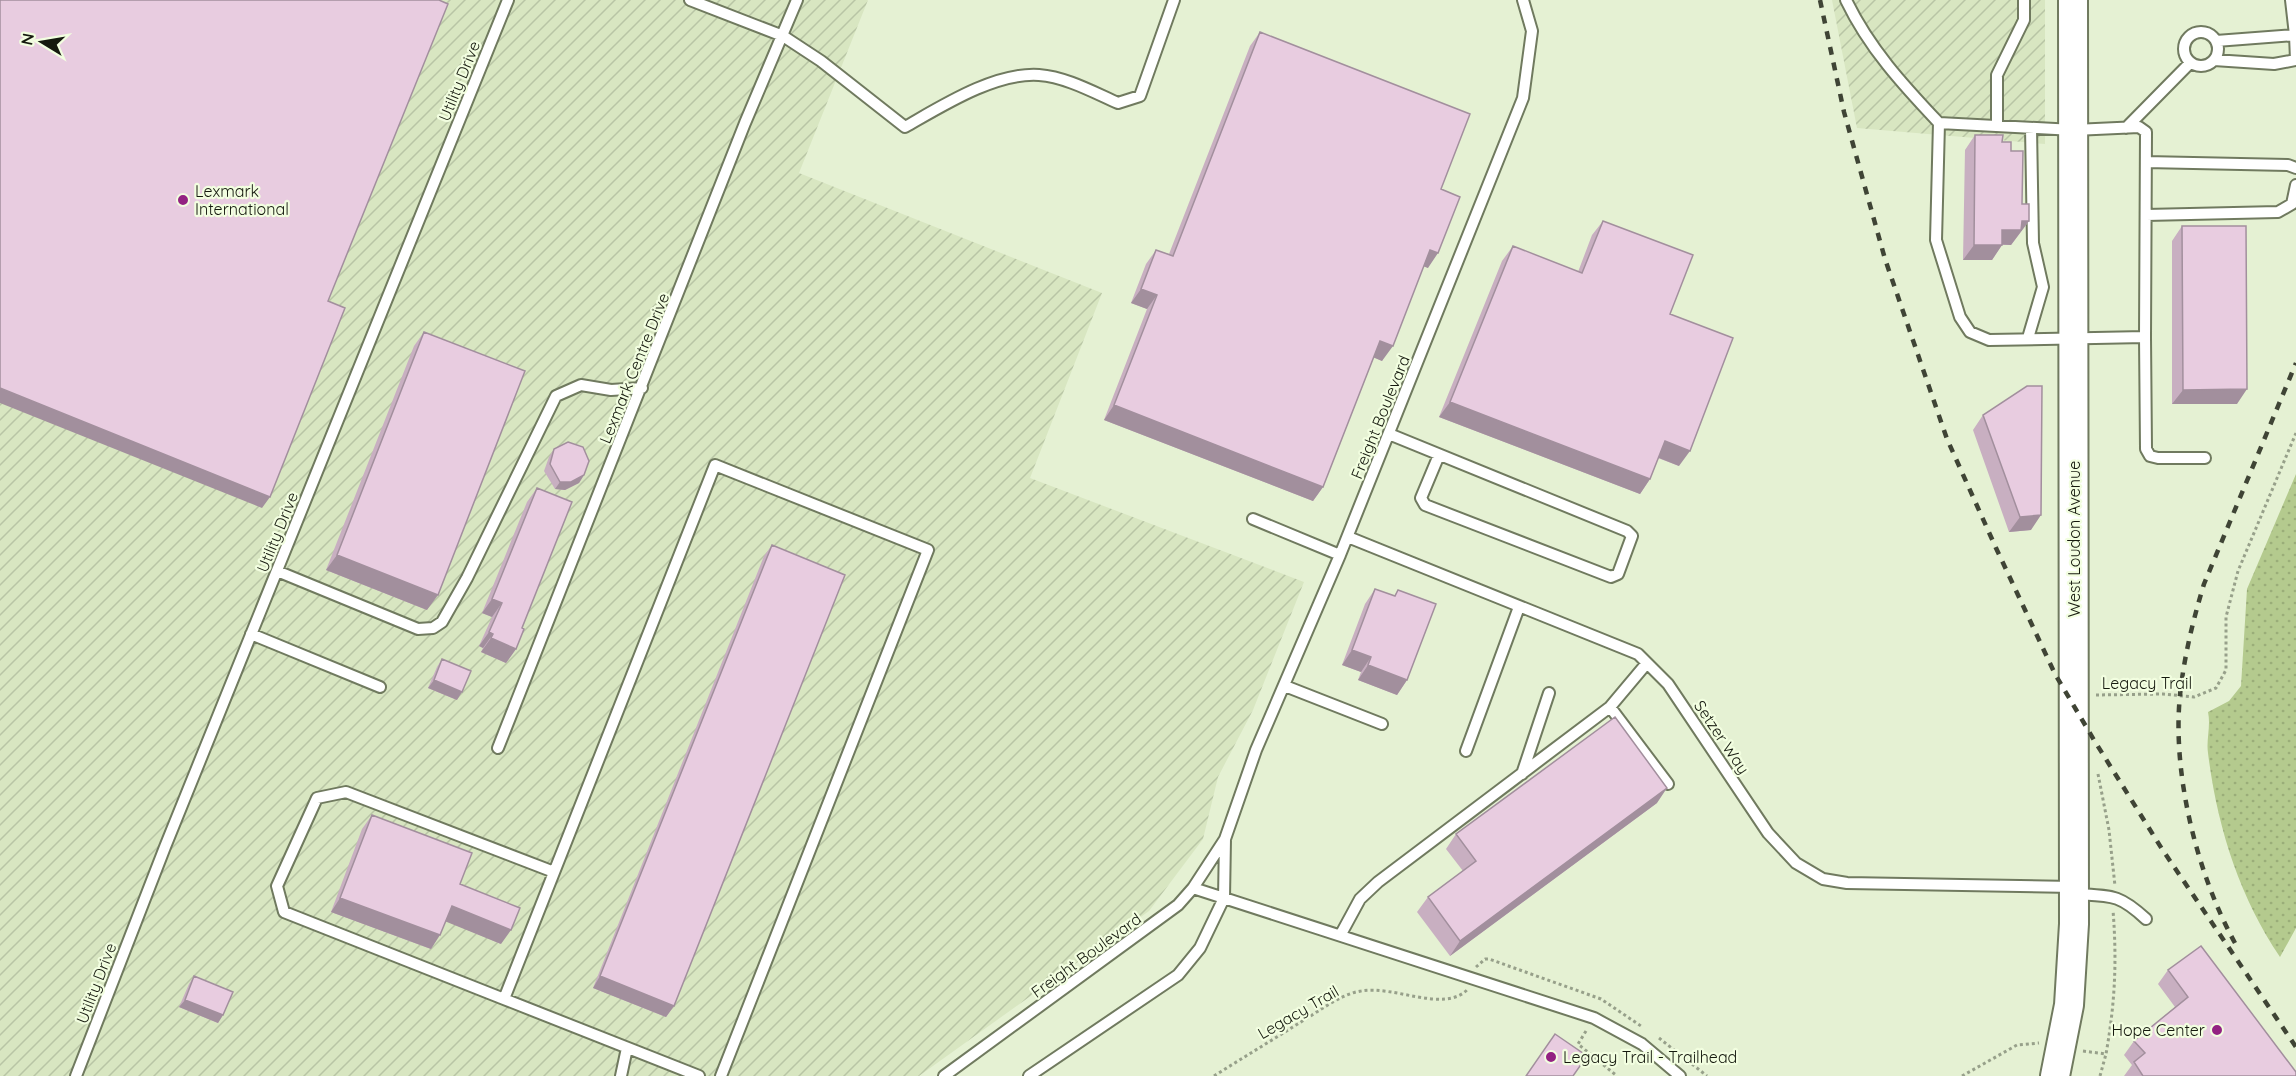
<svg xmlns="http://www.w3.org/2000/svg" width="2296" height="1076" font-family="Quicksand,sans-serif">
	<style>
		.industrial { fill: url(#industrial-furrows) }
		.grass { fill: url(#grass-dots) }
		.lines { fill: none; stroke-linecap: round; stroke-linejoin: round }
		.lane-casing { stroke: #707a5f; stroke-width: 14 }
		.secondary-casing { stroke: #707a5f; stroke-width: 32 }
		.path { stroke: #97a08a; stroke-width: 3; stroke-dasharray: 3 3; stroke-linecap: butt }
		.lane { stroke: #fff; stroke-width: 10 }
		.secondary { stroke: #fff; stroke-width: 28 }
		.rail { stroke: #3f4435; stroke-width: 4.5; stroke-dasharray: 8 8; stroke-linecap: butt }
		.wall { fill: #c8afc1 }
		.shaded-wall { fill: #a28f9d }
		.building { fill: #e8cce0; stroke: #a28f9d; stroke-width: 1.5 }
		.poi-dot { fill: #932282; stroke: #f2fee0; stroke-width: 2 }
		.labels { text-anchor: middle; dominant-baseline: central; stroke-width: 4.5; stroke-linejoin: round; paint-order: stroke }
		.street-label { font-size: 16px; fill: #15190e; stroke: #f2fee0 }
		.poi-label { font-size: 16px; fill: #15190e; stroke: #f2fee0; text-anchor: start }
	</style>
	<defs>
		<pattern id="industrial-furrows" width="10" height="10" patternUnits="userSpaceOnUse" patternTransform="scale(1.5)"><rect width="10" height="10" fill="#d8e6c1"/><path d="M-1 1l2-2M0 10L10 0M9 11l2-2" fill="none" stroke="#b8c5a5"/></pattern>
		<pattern id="grass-dots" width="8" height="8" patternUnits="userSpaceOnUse" patternTransform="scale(1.5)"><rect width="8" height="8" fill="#b4ca8e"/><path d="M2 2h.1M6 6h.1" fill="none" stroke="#9aad79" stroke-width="1.8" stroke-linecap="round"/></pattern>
	</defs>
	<rect width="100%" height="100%" fill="#e5f1d3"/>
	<path class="industrial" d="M 0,0 L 868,0 L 799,173 L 1102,293 L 1030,478 L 1304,582 L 1253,710 L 1218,777 L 1203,839 L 1149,911 L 919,1076 L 0,1076 Z
		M 1832,0 L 2045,0 L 2045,144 L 1857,128 Z"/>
	<path class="grass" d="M 2296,474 L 2296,928 L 2280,957 C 2239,896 2217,826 2208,753 C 2206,740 2211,726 2208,712 L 2229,701 L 2241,686 L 2247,589 Z"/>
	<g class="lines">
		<defs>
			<path id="lane" d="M 690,0 L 783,36 L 821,61 L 905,127 C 942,106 995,72 1039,75 C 1066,77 1093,92 1118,103 L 1140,96 L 1174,0
				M 1846,0 C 1869,48 1903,85 1939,123 L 2074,130 L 2139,127 L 2146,132 L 2145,337 L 1989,340 L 1970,332 L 1960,317 L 1936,240 L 1939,123
				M 2291,0 L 2295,35
				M2184 49a17 17 0 1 1 34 0a17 17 0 1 1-34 0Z
				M 2214,60 L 2274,64 L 2296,60 L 2295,35 L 2216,41
				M 1997,126 L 1997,75 L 2024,20 L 2024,0
				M 2126,128 L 2190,63
				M 2146,162 L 2288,165 L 2296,168
				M 2146,215 L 2278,212 L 2292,204 L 2296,185
				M 2145,337 L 2146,449 L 2150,456 L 2158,458 L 2205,458
				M 2028,338 L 2043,287 L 2033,243 L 2031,128
				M 1389,434 L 1627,531 L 1632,536 L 1618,574 L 1611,577 L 1425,505 L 1421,498 L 1439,455
				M 1253,519 L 1340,555
				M 1348,537 L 1638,654 L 1668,684 L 1768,833 L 1796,863 L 1823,879 L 1847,883 L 2073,887
				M 277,571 L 418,629 L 433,628 L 442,622 L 467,578 L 556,396 L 581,385 L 611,390 L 642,388
				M 251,634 L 380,687
				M 1285,686 L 1382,724
				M 1610,707 L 1668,784
				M 498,748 L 745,123 L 797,0
				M 1466,751 L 1519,607
				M 1522,774 L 1549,693
				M 1193,888 L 1594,1018 L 1642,1044 L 1680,1076
				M 2076,894 C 2112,896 2119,894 2146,919
				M 1341,934 L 1360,899 L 1378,882 L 1610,707 L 1647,663
				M 504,999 L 284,912 L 277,886 L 317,798 L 346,792 L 554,872
				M 76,1076 L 165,847 L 508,0
				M 621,1076 L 627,1048
				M 699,1076 L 504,999 L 715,465 L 928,550 L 721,1076
				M 944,1076 L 1178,905 L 1193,888 L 1225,839 L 1256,750 L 1340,555 L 1523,98 L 1532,31 L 1523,0
				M 1029,1076 L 1178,975 L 1200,948 L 1224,898 L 1225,839"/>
			<path id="secondary" d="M 2055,1076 L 2069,1005 L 2074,924 L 2073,0"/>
		</defs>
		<use href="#lane" class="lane-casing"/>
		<use href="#secondary" class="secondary-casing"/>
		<path class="path" d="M 2096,695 L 2163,694 L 2194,697 L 2216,688 L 2226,670 L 2226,617 L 2238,571 L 2296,433
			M 2098,774 L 2109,830 L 2115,886
			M 1476,967 L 1485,959 L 1489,959 L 1601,999 L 1641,1026
			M 1586,1031 L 1578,1044 L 1617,1076
			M 1659,1038 L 1707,1076
			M 2083,1051 L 2106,1054 C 2115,1003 2117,962 2113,910
			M 1214,1076 C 1244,1057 1274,1039 1304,1020 C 1321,1010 1341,994 1361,991 C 1394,985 1443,1013 1467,990
			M 1962,1076 L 2017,1045 L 2039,1043
			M 2100,1076 L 2106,1054"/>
		<use href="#lane" class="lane"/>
		<use href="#secondary" class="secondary"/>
		<path class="rail" d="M 1820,0 L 1844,112 L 1885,259 L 1947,439 L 1996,548 L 2055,674 L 2094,740 L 2162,849 L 2296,1047
			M 2235,943 C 2197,874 2172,774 2180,695 C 2184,657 2193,620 2204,584 L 2296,363"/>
	</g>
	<path class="wall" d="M 1260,32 L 1441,189 L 1428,268 L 1424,266 L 1382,361 L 1374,357 L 1323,487 L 1313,501 L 1104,420 L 1147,309 L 1131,303 L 1146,264 L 1156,250 L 1169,254 L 1250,46 Z
		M 1975,135 L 2002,142 L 2011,151 L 2022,204 L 2029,221 L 2011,245 L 2002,245 L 1992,260 L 1963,260 L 1965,150 Z
		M 1603,221 L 1670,314 L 1679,466 L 1658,458 L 1650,479 L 1640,494 L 1439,417 L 1502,261 L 1513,246 L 1578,272 L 1592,235 Z
		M 2182,226 L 2237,404 L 2172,404 L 2172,241 Z
		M 424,332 L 427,610 L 326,570 L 414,346 Z
		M 1983,415 L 2031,530 L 2009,532 L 1973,430 Z
		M 554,449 L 584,475 L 579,483 L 565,490 L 555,489 L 544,471 L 549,457 Z
		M 537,488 L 522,628 L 516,649 L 506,663 L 481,652 L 483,648 L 479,646 L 492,617 L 482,613 L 527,502 Z
		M 772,545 L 674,1006 L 666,1017 L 593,988 L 764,556 Z
		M 1375,589 L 1394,596 L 1398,590 L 1407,680 L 1397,695 L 1358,680 L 1361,672 L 1342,665 L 1365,604 Z
		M 442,659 L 457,700 L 428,688 L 437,667 Z
		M 1657,803 L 1450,956 L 1417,912 L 1428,897 L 1463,871 L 1446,849 L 1456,834 Z
		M 372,815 L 460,884 L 501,944 L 446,921 L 431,949 L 331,912 L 362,829 Z
		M 2168,970 L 2296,1076 L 2124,1076 L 2132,1065 L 2124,1055 L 2134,1041 L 2175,1007 L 2158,984 Z
		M 194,976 L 223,1015 L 218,1023 L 179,1007 L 189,984 Z"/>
	<path class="shaded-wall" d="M 2022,221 L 2029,221 L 2011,245 L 1992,244 L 2002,230 Z
		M 1974,245 L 2002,245 L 1992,260 L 1963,260 Z
		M 1430,250 L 1438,253 L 1428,268 L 1420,265 Z
		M 1141,289 L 1157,295 L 1147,309 L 1131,303 Z
		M 1380,341 L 1393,346 L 1382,361 L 1370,356 Z
		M 0,388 L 270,497 L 262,508 L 0,403 Z
		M 2247,389 L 2237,404 L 2172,404 L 2183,390 Z
		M 1450,402 L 1650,479 L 1640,494 L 1439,417 Z
		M 1114,405 L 1323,487 L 1313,501 L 1104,420 Z
		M 1665,441 L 1690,451 L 1679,466 L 1654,456 Z
		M 584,475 L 579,483 L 565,490 L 555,489 L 560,482 Z
		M 2041,515 L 2031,530 L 2009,532 L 2020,517 Z
		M 337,555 L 438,595 L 427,610 L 326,570 Z
		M 492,599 L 502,603 L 492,617 L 482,613 Z
		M 489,632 L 493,634 L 483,648 L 479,646 Z
		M 491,638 L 516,649 L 506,663 L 481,652 Z
		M 1352,650 L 1371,657 L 1361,672 L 1342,665 Z
		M 1368,665 L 1407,680 L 1397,695 L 1358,680 Z
		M 434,680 L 462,692 L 457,700 L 428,688 Z
		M 1667,788 L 1657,803 L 1450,956 L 1460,941 Z
		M 340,898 L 440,935 L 431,949 L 331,912 Z
		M 452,906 L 511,930 L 501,944 L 442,920 Z
		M 600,976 L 674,1006 L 666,1017 L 593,988 Z
		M 185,1000 L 223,1015 L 218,1023 L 179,1007 Z"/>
	<path class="building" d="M 0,0 L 439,0 L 448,4 L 328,301 L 345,308 L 270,497 L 0,388 Z
		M 1260,32 L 1470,114 L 1441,189 L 1460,197 L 1438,253 L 1430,250 L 1393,346 L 1380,341 L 1323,487 L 1114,405 L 1157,295 L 1141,289 L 1156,250 L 1173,256 Z
		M 1975,135 L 2003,135 L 2002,142 L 2011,142 L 2011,151 L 2023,151 L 2022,204 L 2029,204 L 2029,221 L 2022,221 L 2021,230 L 2002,230 L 2002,245 L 1974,245 Z
		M 1603,221 L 1693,255 L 1670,314 L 1733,338 L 1690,451 L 1665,441 L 1650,479 L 1450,402 L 1513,246 L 1582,273 Z
		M 2182,226 L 2246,226 L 2247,389 L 2183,390 Z
		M 424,332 L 525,371 L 438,595 L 337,555 Z
		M 2027,386 L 2042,386 L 2041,515 L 2020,517 L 1983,415 Z
		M 568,442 L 583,447 L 589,461 L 584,475 L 571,482 L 560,482 L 550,464 L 554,449 Z
		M 537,488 L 572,502 L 522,628 L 524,629 L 516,649 L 491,638 L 493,634 L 489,632 L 502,603 L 492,599 Z
		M 772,545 L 845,575 L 674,1006 L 600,976 Z
		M 1375,589 L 1395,596 L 1398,590 L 1436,604 L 1407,680 L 1368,665 L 1371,657 L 1352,650 Z
		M 442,659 L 471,671 L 462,692 L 434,680 Z
		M 1615,717 L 1667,788 L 1460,941 L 1428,897 L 1476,861 L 1456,834 Z
		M 372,815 L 472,853 L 460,884 L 520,908 L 511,930 L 452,906 L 440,935 L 340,898 Z
		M 2201,946 L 2296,1072 L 2296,1076 L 2143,1076 L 2134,1062 L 2145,1053 L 2134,1041 L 2188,997 L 2168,970 Z
		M 194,976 L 233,992 L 223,1015 L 185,1000 Z
		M 1555,1034 L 1587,1056 L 1573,1076 L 1526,1076 Z"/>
	<g class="poi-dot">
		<circle cx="183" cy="200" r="6"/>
		<circle cx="2217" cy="1030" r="6"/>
		<circle cx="1551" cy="1057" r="6"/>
	</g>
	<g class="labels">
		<g class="street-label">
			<text transform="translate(459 81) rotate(-68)">Utility Drive</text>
			<text transform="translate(634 368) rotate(-68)">Lexmark Centre Drive</text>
			<text transform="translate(1380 417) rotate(-68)">Freight Boulevard</text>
			<text transform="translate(277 532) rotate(-68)">Utility Drive</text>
			<text transform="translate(2074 539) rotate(-90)">West Loudon Avenue</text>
			<text x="2147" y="683">Legacy Trail</text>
			<text transform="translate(1722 737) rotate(56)">Setzer Way</text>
			<text transform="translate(1086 955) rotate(-36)">Freight Boulevard</text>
			<text transform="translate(96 983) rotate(-69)">Utility Drive</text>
			<text transform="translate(1298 1012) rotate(-30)">Legacy Trail</text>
		</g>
		<g class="poi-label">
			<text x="195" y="191">Lexmark<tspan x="195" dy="18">International</tspan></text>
			<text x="2205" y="1030" text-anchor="end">Hope Center</text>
			<text x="1563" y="1057">Legacy Trail - Trailhead</text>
		</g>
	</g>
	<g transform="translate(42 42) rotate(281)" stroke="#f2fee0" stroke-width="4.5" paint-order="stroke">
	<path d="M0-4.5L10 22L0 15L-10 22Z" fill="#15190e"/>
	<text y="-9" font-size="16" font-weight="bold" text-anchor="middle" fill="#15190e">N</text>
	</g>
</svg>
